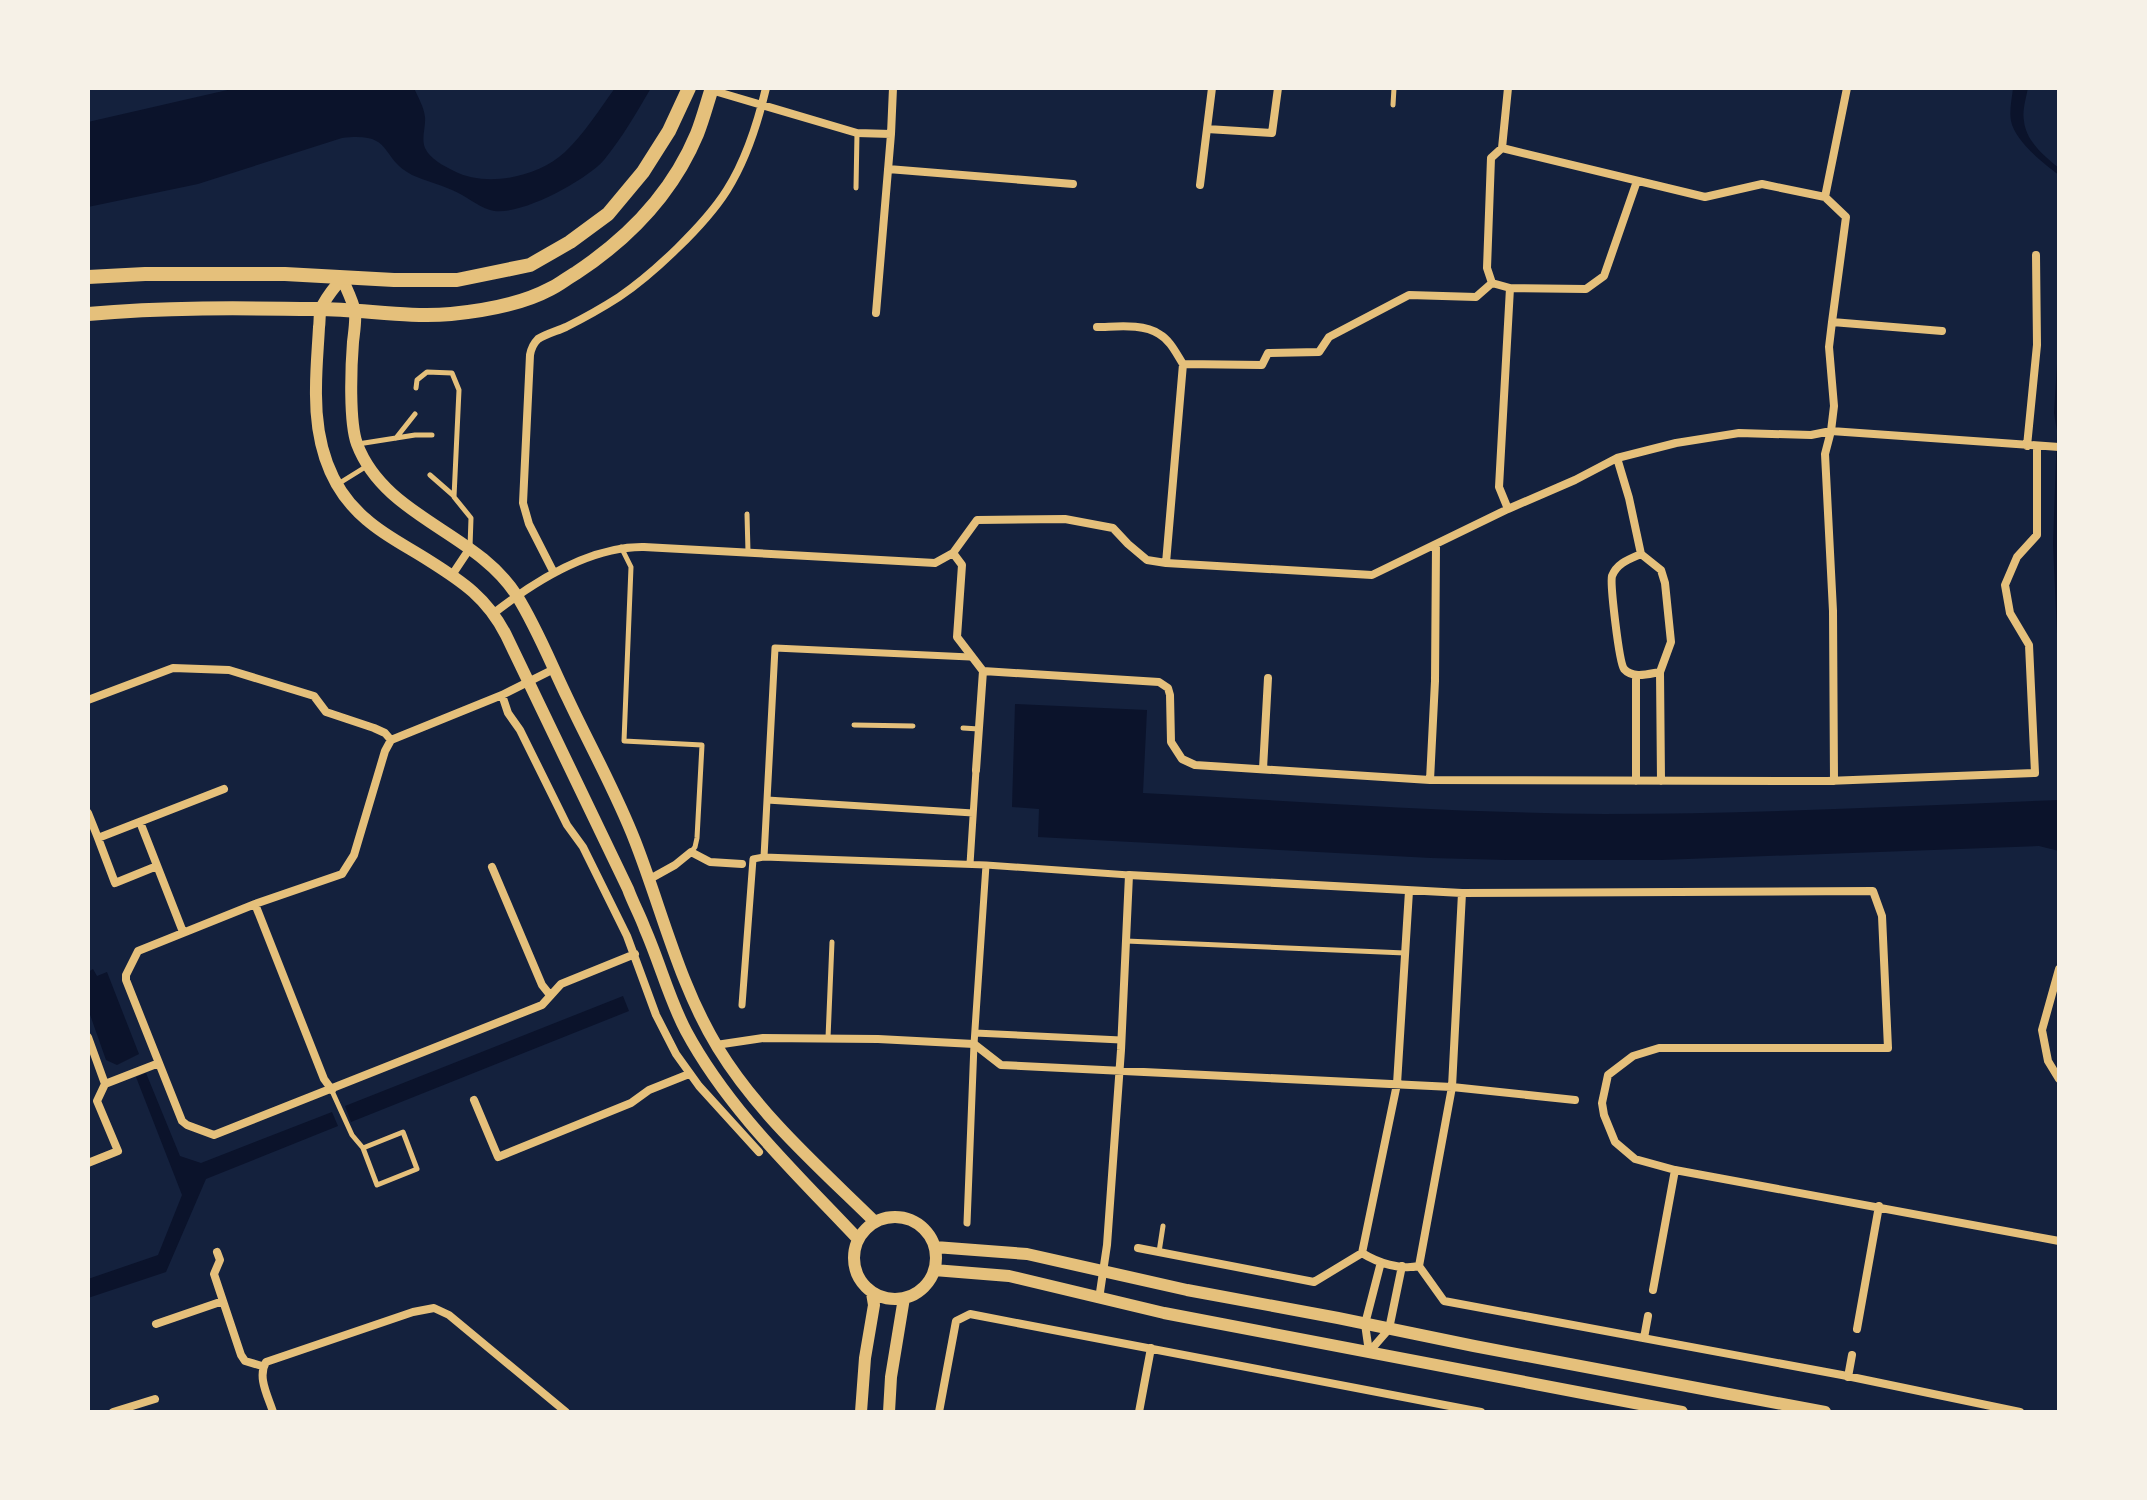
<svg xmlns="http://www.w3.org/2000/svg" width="2147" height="1500" font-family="Helvetica,sans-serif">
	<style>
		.water { fill: #0b132b }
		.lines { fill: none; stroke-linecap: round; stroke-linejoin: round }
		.service { stroke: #e5c07b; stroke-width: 5 }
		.pedestrian { stroke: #e5c07b; stroke-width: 7 }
		.minor { stroke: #e5c07b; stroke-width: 8 }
		.tertiary { stroke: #e5c07b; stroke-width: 12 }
		.secondary { stroke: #e5c07b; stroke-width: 14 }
	</style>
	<rect width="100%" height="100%" fill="#14213d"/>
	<path class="water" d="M 236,88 L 414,88 C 418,97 424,107 425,117 C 426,127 421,138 425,148 C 430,159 444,166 454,171 C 487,188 538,177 565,152 C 584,134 599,110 615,88 L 651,88 C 637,112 622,138 604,160 C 587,180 516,219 490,210 C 477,206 465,195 452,190 C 439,184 425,181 412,175 C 378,157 395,132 342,138 L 198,184 L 88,207 L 88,122 Z
		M 2013,88 L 2028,88 C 2026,98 2022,111 2024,121 C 2026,141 2044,156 2059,168 L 2059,175 C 2044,164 2015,141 2011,121 C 2009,111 2012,98 2013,88 Z
		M 2059,332 L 2059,678 L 2053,544 L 2057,431 L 2054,413 Z
		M 1015,704 L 1147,710 L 1143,793 C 1296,801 1450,813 1604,814 C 1756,814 1907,806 2059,800 L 2059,851 L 2039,846 L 1661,860 L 1506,860 L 1431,858 L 1038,837 L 1039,809 L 1012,807 Z
		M 93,969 L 97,976 L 107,972 L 139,1054 L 117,1065 L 106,1060 L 88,1009 L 88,972 Z
		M 623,996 L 629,1011 L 351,1122 L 345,1106 Z
		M 146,1073 L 180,1156 L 201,1163 L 332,1112 L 338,1126 L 206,1179 L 166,1272 L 88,1298 L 88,1279 L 158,1255 L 182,1195 L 136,1077 Z"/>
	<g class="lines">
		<path class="service" d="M 1393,105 L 1394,88
			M 856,188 L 857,133
			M 416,388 L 417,380 L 427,372 L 452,373 L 459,390 L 454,497 L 471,518 L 470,547
			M 396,438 L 415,414
			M 358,444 L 415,435 L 432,435
			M 430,475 L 454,496
			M 338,484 L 367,466
			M 747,514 L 748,552
			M 621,547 L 631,567 L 624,741 L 702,745 L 697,838 L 695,847 L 691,852
			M 854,725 L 913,726
			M 963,728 L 979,729
			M 1126,941 L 1405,953
			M 828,1038 L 832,942
			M 332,1091 L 352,1135 L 363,1148 L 377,1185 L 417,1169 L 403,1132 L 363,1148
			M 1159,1252 L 1163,1226"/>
		<path class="pedestrian" d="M 767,800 L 973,813
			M 764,857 L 775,648 L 970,657
			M 970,864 L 976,770
			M 742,1005 L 753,859 L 764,857 L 986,865 L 1129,875
			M 975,1033 L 1121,1040
			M 967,1223 L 974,1044 L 986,865"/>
		<path class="minor" d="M 1508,88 L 1502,148 L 1491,158 L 1487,268 L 1492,283 L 1510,288 L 1499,487 L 1508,509
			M 711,90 L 857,133 L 891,134
			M 1207,129 L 1272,133 L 1278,88
			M 1502,148 L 1705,197 L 1762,184 L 1825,197 L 1847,88
			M 888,169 L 1073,184
			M 1200,185 L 1212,88
			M 1825,197 L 1846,217 L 1832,322
			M 1510,288 L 1586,289 L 1604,276 L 1637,181
			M 876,313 L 891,134 L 893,88
			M 1097,327 C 1115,327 1143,323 1159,334 C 1170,340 1176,353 1183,364 L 1262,365 L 1268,353 L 1319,352 L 1329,337 L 1409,295 L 1476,297 L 1492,283
			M 2027,446 L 2037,345 L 2036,255
			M 1617,458 L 1629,498 L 1641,554 L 1661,570 L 1665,583 L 1671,642 L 1660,672 L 1661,781
			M 953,553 L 962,565 L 957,637 L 983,671 L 976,770
			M 1641,554 C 1630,559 1617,563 1612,576 C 1610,584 1619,662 1624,669 C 1633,679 1648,674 1660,672
			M 1166,563 L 1183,364
			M 554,573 L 529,524 L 523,503 L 530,355 C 531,349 533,344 538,339 C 546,334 557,331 566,327 C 584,318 602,308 619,297 C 653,274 705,225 727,190 C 746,160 758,122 766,88
			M 452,575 L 470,548
			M 494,613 C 535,581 590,546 644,547 L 935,563 L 953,553 L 977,520 L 1065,519 L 1113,528 L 1128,544 L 1147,560 L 1166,563 L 1372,575 L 1508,509 L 1575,480 L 1617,458 L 1676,443 L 1739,433 L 1811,435 L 1831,431 L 2059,447
			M 554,669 L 502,695 L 391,740 L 385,751 L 354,855 L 342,874 L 255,904 L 138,951 L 126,975 L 126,980 L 182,1121 L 187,1125 L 214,1135 L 542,1005 L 561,984 L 635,954
			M 983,671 L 1159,682 L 1168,688 L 1170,695 L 1171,742 L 1182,759 L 1195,765 L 1430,780 L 1827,781 L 2035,773 L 2029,645 L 2010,613 L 2005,585 L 2017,557 L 2037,535 L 2037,446
			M 502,695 L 508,713 L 520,730 L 567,825 L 583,847 L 627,936 L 656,1015 L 676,1054 L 699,1086 L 759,1152
			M 88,700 L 173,668 L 229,670 L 314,696 L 326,712 L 374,728 L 385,733 L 391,740
			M 1263,769 L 1268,678
			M 1430,780 L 1435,681 L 1436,545
			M 1636,781 L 1636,676
			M 1834,781 L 1833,611 L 1825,454 L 1831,431 L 1834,406 L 1829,347 L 1832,322 L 1942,331
			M 88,813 L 98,838 L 224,789
			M 140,822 L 183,932
			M 98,838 L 115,883 L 157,866
			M 492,867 L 542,985 L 550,995
			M 648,880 L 675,865 L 691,852 L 710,862 L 742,864
			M 255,904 L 324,1079 L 332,1090
			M 2059,969 L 2042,1030 L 2048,1061 L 2059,1079
			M 88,1037 L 105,1084 L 97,1101 L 118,1151 L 88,1163
			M 716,1045 L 763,1038 L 878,1039 L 974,1044 L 1001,1065 L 1452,1087 L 1575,1100
			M 105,1084 L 159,1063
			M 474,1100 L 498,1157 L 631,1103 L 649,1090 L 689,1074
			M 1138,1248 L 1314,1282 L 1362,1253
			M 217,1252 L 220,1260 L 214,1274 L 241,1355 L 245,1361 L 262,1366
			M 1362,1253 L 1397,1084 L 1409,891
			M 1362,1253 C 1378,1263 1400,1270 1419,1266
			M 1419,1266 L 1444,1301 L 1842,1375 L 2020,1412
			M 1419,1266 L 1452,1087 L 1462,893
			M 1653,1290 L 1675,1170
			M 1099,1299 L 1107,1245 L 1121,1050 L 1129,875 L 1462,893 L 1873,891 L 1882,916 L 1888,1048 L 1659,1048 L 1633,1056 L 1608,1075 L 1602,1103 L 1604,1115 L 1615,1142 L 1635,1159 L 1675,1170 L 2059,1241
			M 156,1324 L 223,1301
			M 1857,1329 L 1879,1206
			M 1644,1338 L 1648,1316
			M 1369,1352 L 1389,1329 L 1402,1266
			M 1369,1352 L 1365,1324 L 1381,1262
			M 1848,1377 L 1852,1355
			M 113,1412 L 155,1399
			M 273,1412 C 268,1396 257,1377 266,1362 L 413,1312 L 434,1308 L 449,1315 L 566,1412
			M 939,1412 L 956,1321 L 970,1314 L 1481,1412
			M 1139,1412 L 1151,1348"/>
		<path class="tertiary" d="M 342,278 C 335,287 325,298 321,309 C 319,314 320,322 319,327 C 318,347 316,367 316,388 C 315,437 327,487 367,520 C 385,536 408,547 428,560 C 463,582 487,598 506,635 L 628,889 C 633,903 640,915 645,929 C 660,963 669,999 686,1031 C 729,1111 797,1174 858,1239
			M 342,278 C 346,288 353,301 355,312 C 356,321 354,333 353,342 C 351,367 349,422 357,444 C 385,518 477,532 517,596 C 537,628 551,664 568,699 C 590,746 616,792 635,841 C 662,910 679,984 718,1048 C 759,1115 819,1167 875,1222
			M854 1258a41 41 0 1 1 82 0a41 41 0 1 1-82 0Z
			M 935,1247 L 1027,1254 L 1187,1290 L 1338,1318 L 1474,1346 L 1825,1412
			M 934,1270 L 1009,1276 L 1164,1313 L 1682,1412
			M 861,1412 L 865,1358 L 874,1305 L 872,1293
			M 889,1412 L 891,1377 L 904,1298"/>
		<path class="secondary" d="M 88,277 L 145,274 L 285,274 L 394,280 L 457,280 L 530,265 L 570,242 L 608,214 L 643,172 L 669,131 L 689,88
			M 88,314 C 164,307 241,308 318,309 C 362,309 407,318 451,314 C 482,311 522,304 550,289 C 559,285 567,278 576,273 C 629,238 672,194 697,134 C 703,119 707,103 712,88"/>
	</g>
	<rect width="2147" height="1500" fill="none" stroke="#f6f1e7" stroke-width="180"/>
</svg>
